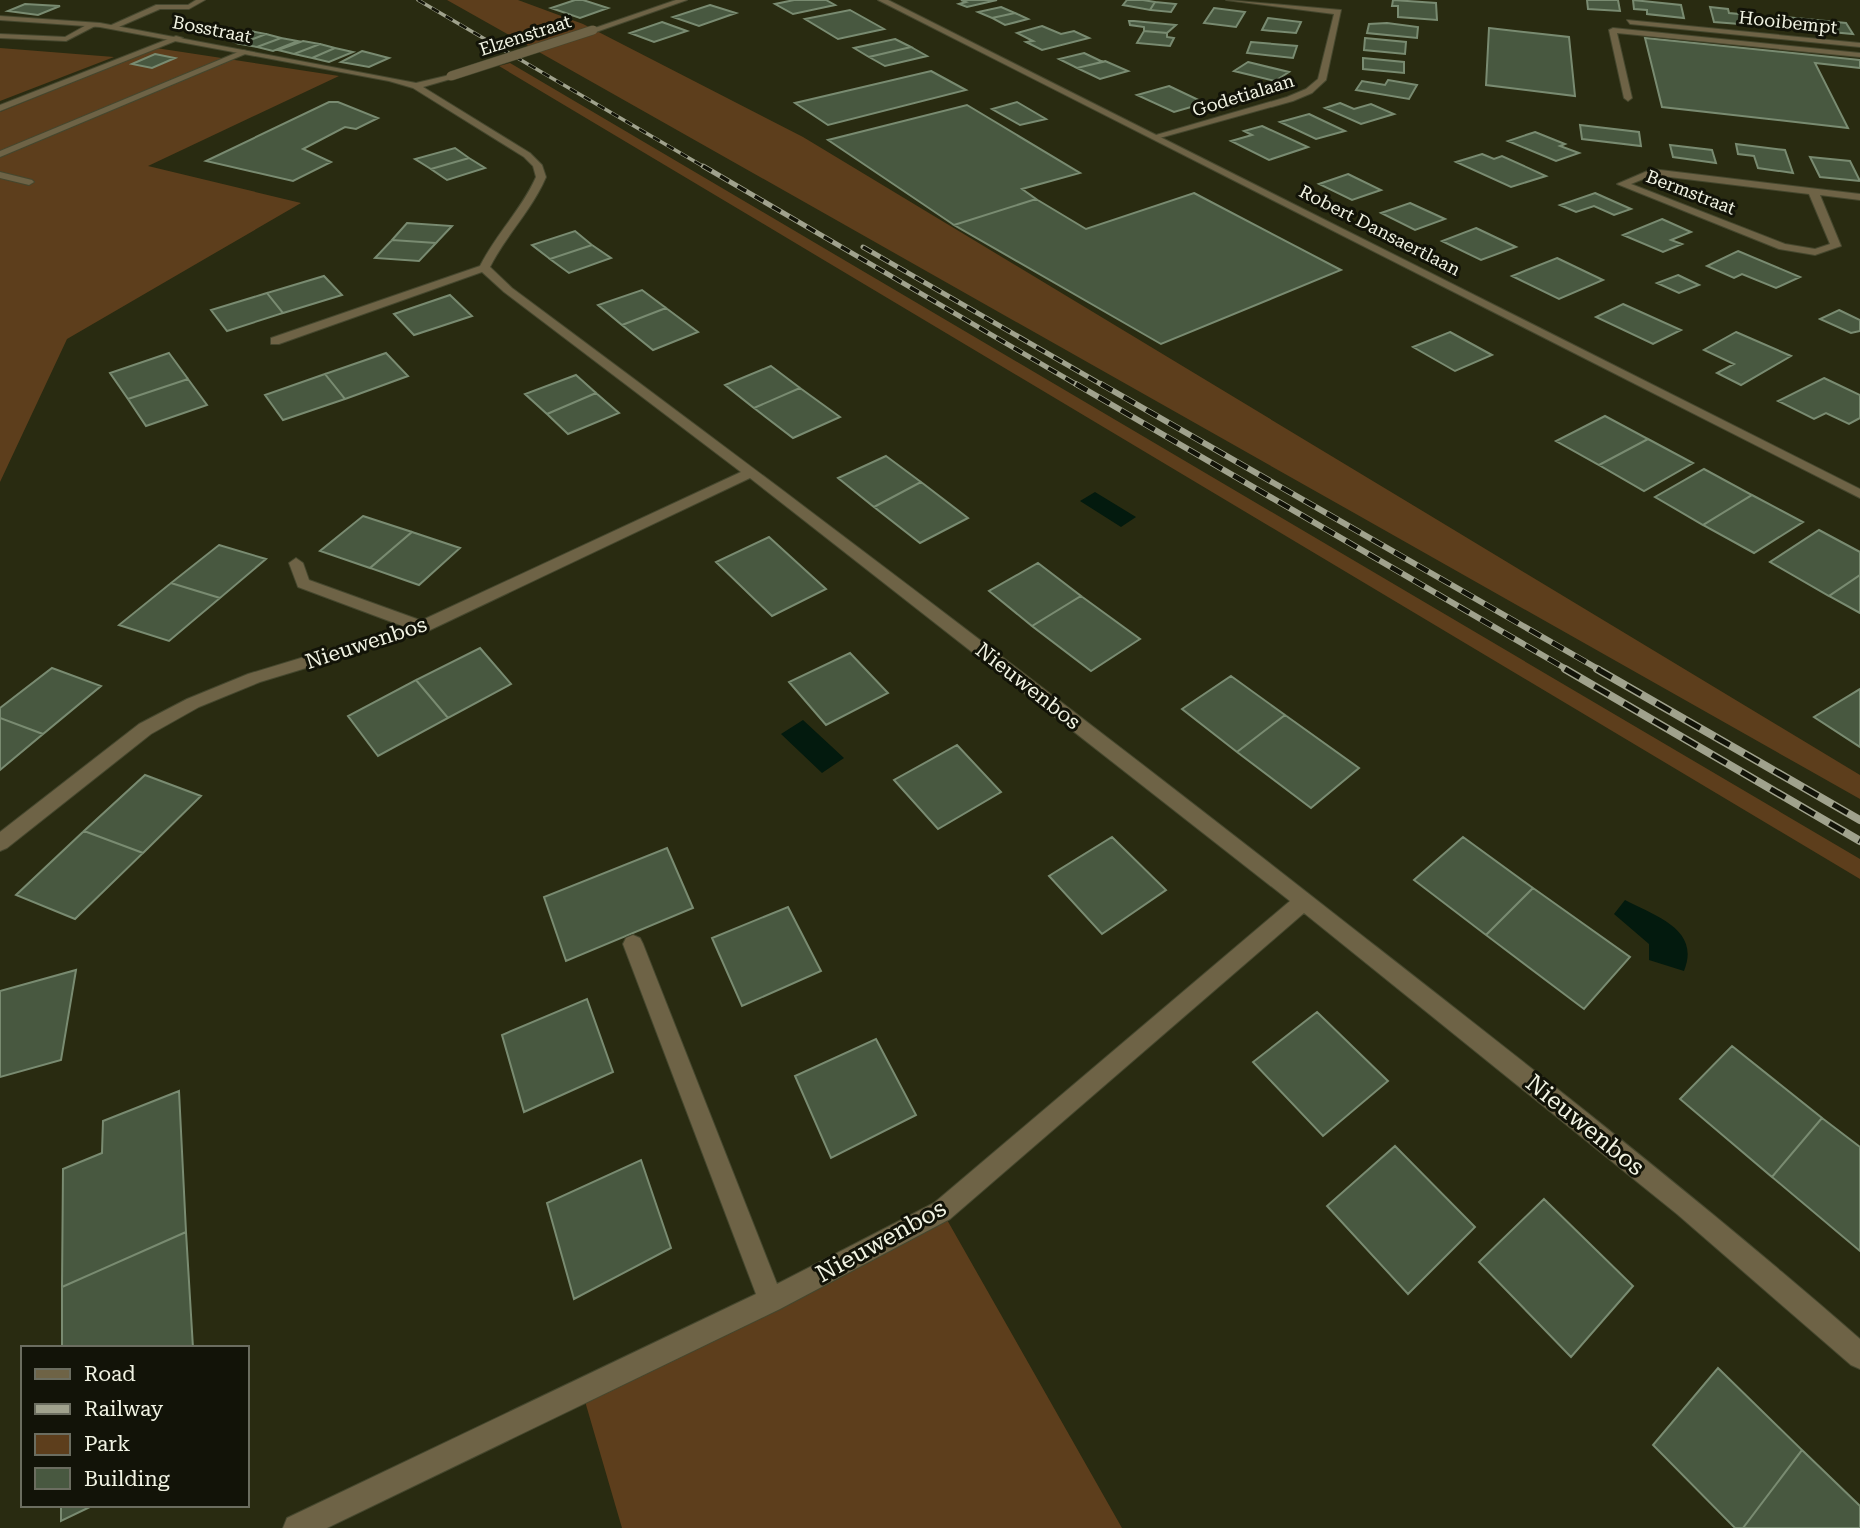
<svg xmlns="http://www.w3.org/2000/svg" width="1860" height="1528" font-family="'Roboto Serif',serif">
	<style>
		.green { fill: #5d3e1c }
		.water { fill: #031a0e }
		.building { fill: #485840; stroke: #798b71; stroke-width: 2 }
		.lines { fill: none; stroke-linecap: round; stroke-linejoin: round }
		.service-casing { stroke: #45472e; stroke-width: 2 }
		.minor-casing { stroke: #45472e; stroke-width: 2 }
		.tertiary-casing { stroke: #45472e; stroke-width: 2 }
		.service { fill: #6e6346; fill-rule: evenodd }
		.minor { fill: #6e6346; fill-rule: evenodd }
		.tertiary { fill: #6e6346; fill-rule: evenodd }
		.rail-far3-casing { stroke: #a0a28d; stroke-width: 3.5 }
		.rail-far2-casing { stroke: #a0a28d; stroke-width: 5 }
		.rail-far1-casing { stroke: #a0a28d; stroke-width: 6 }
		.rail-casing { stroke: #a0a28d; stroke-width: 8 }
		.rail-far3 { stroke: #121308; stroke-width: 2.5; stroke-dasharray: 8; stroke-linecap: butt }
		.rail-far2 { stroke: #121308; stroke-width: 3.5; stroke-dasharray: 10; stroke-linecap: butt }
		.rail-far1 { stroke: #121308; stroke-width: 4.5; stroke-dasharray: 13; stroke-linecap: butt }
		.rail { stroke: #121308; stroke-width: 5; stroke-dasharray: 17; stroke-linecap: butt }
		.minor-bridge-casing { stroke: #45472e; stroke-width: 10; stroke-linecap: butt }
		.minor-bridge { stroke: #6e6346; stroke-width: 9 }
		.labels { text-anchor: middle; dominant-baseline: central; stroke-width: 6; stroke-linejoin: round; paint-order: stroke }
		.far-street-label { font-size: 18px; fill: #f1f3e3; stroke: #121308 }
		.street-label { font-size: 21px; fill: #f1f3e3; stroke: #121308 }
		.near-street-label { font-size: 24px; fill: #f1f3e3; stroke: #121308 }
	</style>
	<rect width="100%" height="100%" fill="#292b11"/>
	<path class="green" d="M 447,0 L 518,0 L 583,24 L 803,137 L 1860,775 L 1860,799 Z
		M 0,48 L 114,57 L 0,101 Z
		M 156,48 L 339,76 L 148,166 L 301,203 L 67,339 L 0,482 L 0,112 Z
		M 510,63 L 1860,859 L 1860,879 L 499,66 Z
		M 942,1211 L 1122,1528 L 622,1528 L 582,1391 Z"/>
	<path class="water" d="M 1095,492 L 1136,517 L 1121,527 L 1080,501 Z
		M 803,720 L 844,758 L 822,773 L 781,734 Z
		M 1625,900 C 1655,916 1701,929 1684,971 L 1649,960 L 1649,944 L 1614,914 Z"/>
	<path class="building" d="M 575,0 L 583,0 L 608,8 L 580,18 L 551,8 Z
		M 794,0 L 826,0 L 835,5 L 793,14 L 775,4 Z
		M 961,0 L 997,0 L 967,7 L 959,4 L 966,2 Z
		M 1127,0 L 1143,0 L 1155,2 L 1150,10 L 1123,5 Z
		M 1393,0 L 1436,3 L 1437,20 L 1398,17 L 1398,6 L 1392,6 Z
		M 1587,0 L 1618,0 L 1620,11 L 1588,9 Z
		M 1633,0 L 1681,5 L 1684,18 L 1647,14 L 1647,10 L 1634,9 Z
		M 1155,2 L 1176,4 L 1171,12 L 1150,10 Z
		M 25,4 L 60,6 L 38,15 L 8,11 Z
		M 710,5 L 736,13 L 699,26 L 673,17 Z
		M 1001,7 L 1015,13 L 992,18 L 978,12 Z
		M 1710,7 L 1728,9 L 1729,13 L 1761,16 L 1765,26 L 1714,22 Z
		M 1214,8 L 1245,12 L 1236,27 L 1204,23 Z
		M 850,10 L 884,29 L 838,39 L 805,19 Z
		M 1015,13 L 1028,19 L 1005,25 L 992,18 Z
		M 1785,17 L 1846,23 L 1853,34 L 1788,28 Z
		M 1268,18 L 1301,22 L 1296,33 L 1262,30 Z
		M 1129,21 L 1134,21 L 1176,25 L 1167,33 L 1144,31 L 1144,27 L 1130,25 Z
		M 662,22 L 687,31 L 654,42 L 630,33 Z
		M 1387,23 L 1418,27 L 1417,38 L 1367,33 L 1369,24 Z
		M 1042,26 L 1061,34 L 1074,31 L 1089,38 L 1042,50 L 1026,42 L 1033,41 L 1017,33 Z
		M 1489,28 L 1569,37 L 1575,96 L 1486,85 Z
		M 250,31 L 266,34 L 240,44 L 226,39 Z
		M 1144,31 L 1167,33 L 1167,37 L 1174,38 L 1170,46 L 1137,43 Z
		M 266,34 L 281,38 L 257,47 L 240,44 Z
		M 281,38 L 298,41 L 273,51 L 257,47 Z
		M 1365,38 L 1406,42 L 1405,54 L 1364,50 Z
		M 1645,38 L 1860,60 L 1860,68 L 1815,63 L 1848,128 L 1662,107 Z
		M 895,39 L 911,47 L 869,57 L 854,48 Z
		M 303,41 L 320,44 L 294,54 L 278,50 Z
		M 1251,42 L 1297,46 L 1293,58 L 1247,53 Z
		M 320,44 L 335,48 L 312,58 L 294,54 Z
		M 911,47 L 927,56 L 885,66 L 869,57 Z
		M 335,48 L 353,52 L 329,62 L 312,58 Z
		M 362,51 L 389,58 L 369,67 L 341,62 Z
		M 1084,53 L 1103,62 L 1077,68 L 1059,59 Z
		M 155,54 L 175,58 L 152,68 L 132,64 Z
		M 1363,58 L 1404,62 L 1404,73 L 1363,69 Z
		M 1105,61 L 1128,71 L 1100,79 L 1077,68 Z
		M 1248,62 L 1289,72 L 1275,81 L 1234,71 Z
		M 931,71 L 966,90 L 828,125 L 795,103 Z
		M 1388,80 L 1417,85 L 1409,99 L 1356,90 L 1362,81 L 1385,85 Z
		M 1169,86 L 1205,103 L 1174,112 L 1137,95 Z
		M 329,102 L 338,102 L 378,118 L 356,129 L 345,127 L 303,149 L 331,162 L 293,181 L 206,161 Z
		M 1017,102 L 1046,119 L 1020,125 L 992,109 Z
		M 1340,103 L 1354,109 L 1371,104 L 1394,114 L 1361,124 L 1325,108 Z
		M 967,105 L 1080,173 L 1022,189 L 1036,199 L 954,225 L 828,140 Z
		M 1309,114 L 1345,131 L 1316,139 L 1280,122 Z
		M 1580,125 L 1639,132 L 1641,146 L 1582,139 Z
		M 1262,126 L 1308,147 L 1269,160 L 1231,141 L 1252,135 L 1244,131 Z
		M 1535,132 L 1565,144 L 1560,146 L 1579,153 L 1556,161 L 1508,141 Z
		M 1736,144 L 1785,150 L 1793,173 L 1758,168 L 1754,156 L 1738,154 Z
		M 1670,145 L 1712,150 L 1716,163 L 1673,157 Z
		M 455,148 L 469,158 L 431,169 L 415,159 Z
		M 1482,154 L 1494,159 L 1502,156 L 1546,176 L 1511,187 L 1456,162 Z
		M 1810,157 L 1850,161 L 1860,181 L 1820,177 Z
		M 469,158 L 485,168 L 447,180 L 431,169 Z
		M 1348,174 L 1381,190 L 1352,200 L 1319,184 Z
		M 1194,193 L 1341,270 L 1161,344 L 954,225 L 1036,199 L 1086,229 Z
		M 1595,193 L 1631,209 L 1614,215 L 1594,206 L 1576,212 L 1560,205 Z
		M 1410,203 L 1445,219 L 1415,230 L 1381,213 Z
		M 1662,219 L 1691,232 L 1671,240 L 1682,244 L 1663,252 L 1623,235 Z
		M 407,223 L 452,226 L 436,243 L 392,240 Z
		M 1476,228 L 1516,247 L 1481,260 L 1442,241 Z
		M 575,231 L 592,245 L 550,259 L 532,245 Z
		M 392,240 L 436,243 L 419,261 L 375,258 Z
		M 592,245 L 611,258 L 569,273 L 550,259 Z
		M 1738,251 L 1800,277 L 1776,288 L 1742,274 L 1734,278 L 1707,266 Z
		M 1557,258 L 1603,280 L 1559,299 L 1512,276 Z
		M 1678,275 L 1699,285 L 1679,293 L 1657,283 Z
		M 324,276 L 342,295 L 283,313 L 267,293 Z
		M 642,290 L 666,308 L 622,325 L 598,305 Z
		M 267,293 L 283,313 L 227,331 L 211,310 Z
		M 450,295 L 472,316 L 414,335 L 394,314 Z
		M 1623,304 L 1681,330 L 1653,344 L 1596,317 Z
		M 666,308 L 698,332 L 653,350 L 622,325 Z
		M 1839,310 L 1860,320 L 1860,331 L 1851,333 L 1820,319 Z
		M 1450,332 L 1492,355 L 1455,371 L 1413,347 Z
		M 1736,332 L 1791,356 L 1741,385 L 1717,373 L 1734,364 L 1704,350 Z
		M 169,353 L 188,379 L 128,399 L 110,373 Z
		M 386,353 L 408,376 L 345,399 L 325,374 Z
		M 771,366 L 800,388 L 754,408 L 725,385 Z
		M 325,374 L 345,399 L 283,420 L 265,395 Z
		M 576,375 L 596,393 L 547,414 L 525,394 Z
		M 1824,378 L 1860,395 L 1860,418 L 1849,424 L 1826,413 L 1814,419 L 1778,401 Z
		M 188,379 L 207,405 L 146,426 L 128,399 Z
		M 800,388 L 840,417 L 793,438 L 754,408 Z
		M 596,393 L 619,413 L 568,434 L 547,414 Z
		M 1605,416 L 1648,439 L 1599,465 L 1556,441 Z
		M 1648,439 L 1693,463 L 1644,491 L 1599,465 Z
		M 886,456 L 921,482 L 874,507 L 838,478 Z
		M 1704,469 L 1752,495 L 1703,525 L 1655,497 Z
		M 921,482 L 968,518 L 920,543 L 874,507 Z
		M 1752,495 L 1803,522 L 1754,553 L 1703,525 Z
		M 363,516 L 412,532 L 370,568 L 320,551 Z
		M 1819,530 L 1860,552 L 1860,575 L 1829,596 L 1770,562 Z
		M 412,532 L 460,548 L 419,585 L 370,568 Z
		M 769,537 L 826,589 L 772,616 L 716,562 Z
		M 219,545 L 266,559 L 220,598 L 171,583 Z
		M 1038,563 L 1081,596 L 1032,626 L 989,591 Z
		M 1860,575 L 1860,613 L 1829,596 Z
		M 171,583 L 220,598 L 169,641 L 119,625 Z
		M 1081,596 L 1140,639 L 1091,671 L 1032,626 Z
		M 480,648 L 511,684 L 448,718 L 416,680 Z
		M 850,653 L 888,693 L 826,725 L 789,682 Z
		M 52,668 L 101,686 L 43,734 L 0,718 L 0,708 Z
		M 1231,676 L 1285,715 L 1237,752 L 1182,709 Z
		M 416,680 L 448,718 L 378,756 L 348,716 Z
		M 1860,689 L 1860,747 L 1814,717 Z
		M 1285,715 L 1359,768 L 1311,808 L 1237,752 Z
		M 0,718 L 43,734 L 0,770 Z
		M 957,745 L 1001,792 L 938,829 L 894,780 Z
		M 145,775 L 201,796 L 143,853 L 84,831 Z
		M 84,831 L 143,853 L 75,919 L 16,895 Z
		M 1112,837 L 1166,890 L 1102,934 L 1049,876 Z
		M 1463,837 L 1533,888 L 1486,935 L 1414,880 Z
		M 667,848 L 693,908 L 566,961 L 544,897 Z
		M 1533,888 L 1630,957 L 1584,1009 L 1486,935 Z
		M 788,907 L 821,971 L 742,1006 L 712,938 Z
		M 76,970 L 61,1060 L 0,1077 L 0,991 Z
		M 587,999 L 613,1072 L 524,1112 L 502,1035 Z
		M 1317,1012 L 1388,1081 L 1323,1136 L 1253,1062 Z
		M 876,1039 L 916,1115 L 831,1158 L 795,1076 Z
		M 1732,1046 L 1822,1118 L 1772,1177 L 1680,1099 Z
		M 179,1091 L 186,1232 L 62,1287 L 63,1169 L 102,1153 L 103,1121 Z
		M 1822,1118 L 1860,1147 L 1860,1251 L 1772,1177 Z
		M 1395,1146 L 1475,1227 L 1408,1294 L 1327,1206 Z
		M 641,1160 L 671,1248 L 574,1299 L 547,1203 Z
		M 1544,1199 L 1633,1286 L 1571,1357 L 1479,1262 Z
		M 186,1232 L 193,1348 L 62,1348 L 62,1287 Z
		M 1718,1368 L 1802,1450 L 1743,1528 L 1735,1528 L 1653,1445 Z
		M 1802,1450 L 1860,1506 L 1860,1528 L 1743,1528 Z
		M 61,1505 L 94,1505 L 61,1521 Z"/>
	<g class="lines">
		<defs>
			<path id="service" d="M 196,0 L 205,0 L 189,9 L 160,9 L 114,29 L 107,27 L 156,5 L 188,5 Z
				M 90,23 L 97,25 L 66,41 L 0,38 L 0,34 L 65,37 Z
				M 1613,28 L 1860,53 L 1860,57 L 1617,33 L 1632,98 L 1628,101 L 1624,98 L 1609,30 Z
				M 176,36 L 183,38 L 0,111 L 0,105 Z
				M 243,50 L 250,52 L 0,157 L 0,151 Z
				M 0,172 L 32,180 L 34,182 L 29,185 L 0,178 Z
				M 296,558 L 303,563 L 309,580 L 428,623 L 430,627 L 422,632 L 416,631 L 298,587 L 289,563 Z"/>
			<path id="minor" d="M 676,0 L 687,0 L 596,32 L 589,30 Z
				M 1226,0 L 1341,10 L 1326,80 L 1312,93 L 1293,101 L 1156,139 L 1156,135 L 1287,97 L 1306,89 L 1318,79 L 1334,14 Z
				M 0,16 L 100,23 L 416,83 L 454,74 L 454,78 L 423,87 L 530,153 L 542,165 L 546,177 C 532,210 506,235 490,267 L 512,288 C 792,496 1071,707 1346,923 C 1520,1059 1694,1194 1860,1339 L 1860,1369 L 1851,1365 L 1677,1214 L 1304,913 L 950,1219 L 780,1309 L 327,1528 L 283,1528 L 287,1518 L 756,1294 L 623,944 L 626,938 L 633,935 L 640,938 L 643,944 L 777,1284 L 934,1203 L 1290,901 L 750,478 L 428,631 L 260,682 L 199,707 L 151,734 L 7,848 L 0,851 L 0,832 L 139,724 L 187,699 L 248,674 L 416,623 L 741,472 L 504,292 L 482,272 L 279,344 L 271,344 L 271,338 L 480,266 C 496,234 522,209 536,177 L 533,166 L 524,157 L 413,88 L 389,81 L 100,27 L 0,20 Z
				M 1627,20 L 1860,43 L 1860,47 L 1630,24 Z
				M 1652,169 L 1860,194 L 1860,200 L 1820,195 L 1841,246 L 1815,255 L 1779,249 L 1617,184 ZM 1653,175 L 1809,194 L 1830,244 L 1815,249 L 1785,244 L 1631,184 Z"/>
			<path id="tertiary" d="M 878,0 L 888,0 L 1860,489 L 1860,498 Z"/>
		</defs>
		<use href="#service" class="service-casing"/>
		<use href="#minor" class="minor-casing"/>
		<use href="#tertiary" class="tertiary-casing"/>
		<use href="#service" class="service"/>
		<use href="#minor" class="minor"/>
		<use href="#tertiary" class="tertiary"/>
		<defs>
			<path id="rail-far3" d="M 418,0 L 706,168"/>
			<path id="rail-far2" d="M 703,166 L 1079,386
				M 863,247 L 1104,386"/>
			<path id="rail-far1" d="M 1076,384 L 1568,670
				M 1101,384 L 1600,670"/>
			<path id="rail" d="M 1565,669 L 1860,841
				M 1597,669 L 1860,820"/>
		</defs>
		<use href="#rail-far3" class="rail-far3-casing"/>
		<use href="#rail-far2" class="rail-far2-casing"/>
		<use href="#rail-far1" class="rail-far1-casing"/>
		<use href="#rail" class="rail-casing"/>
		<use href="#rail-far3" class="rail-far3"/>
		<use href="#rail-far2" class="rail-far2"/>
		<use href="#rail-far1" class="rail-far1"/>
		<use href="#rail" class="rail"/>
		<defs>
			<path id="minor-bridge" d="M 451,76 L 593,30"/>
		</defs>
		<use href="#minor-bridge" class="minor-bridge-casing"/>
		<use href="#minor-bridge" class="minor-bridge"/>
	</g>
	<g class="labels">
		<g class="far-street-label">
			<text transform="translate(1788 22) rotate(6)">Hooibempt</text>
			<text transform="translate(212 29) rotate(11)">Bosstraat</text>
			<text transform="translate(525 35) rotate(-18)">Elzenstraat</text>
			<text transform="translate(1243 95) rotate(-17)">Godetialaan</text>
			<text transform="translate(1691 192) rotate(21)">Bermstraat</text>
			<text transform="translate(1380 230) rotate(27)">Robert Dansaertlaan</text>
		</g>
		<g class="street-label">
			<text transform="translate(366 643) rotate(-18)">Nieuwenbos</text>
			<text transform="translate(1028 686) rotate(38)">Nieuwenbos</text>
		</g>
		<g class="near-street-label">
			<text transform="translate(1585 1125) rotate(39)">Nieuwenbos</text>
			<text transform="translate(881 1241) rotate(-29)">Nieuwenbos</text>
		</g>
	</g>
	<rect x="21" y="1346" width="228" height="161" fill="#121308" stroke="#6b6d60" stroke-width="2"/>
	<rect x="35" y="1369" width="35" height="10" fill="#6e6346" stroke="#6b6d60" stroke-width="2"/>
	<text x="84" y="1381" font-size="21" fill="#f1f3e3">Road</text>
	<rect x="35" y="1404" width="35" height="10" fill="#a0a28d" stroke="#6b6d60" stroke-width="2"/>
	<text x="84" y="1416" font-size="21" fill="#f1f3e3">Railway</text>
	<rect x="35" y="1434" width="35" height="21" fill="#5d3e1c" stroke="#6b6d60" stroke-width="2"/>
	<text x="84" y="1451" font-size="21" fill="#f1f3e3">Park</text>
	<rect x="35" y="1468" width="35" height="21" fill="#485840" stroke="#6b6d60" stroke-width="2"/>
	<text x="84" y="1486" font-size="21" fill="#f1f3e3">Building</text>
</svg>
